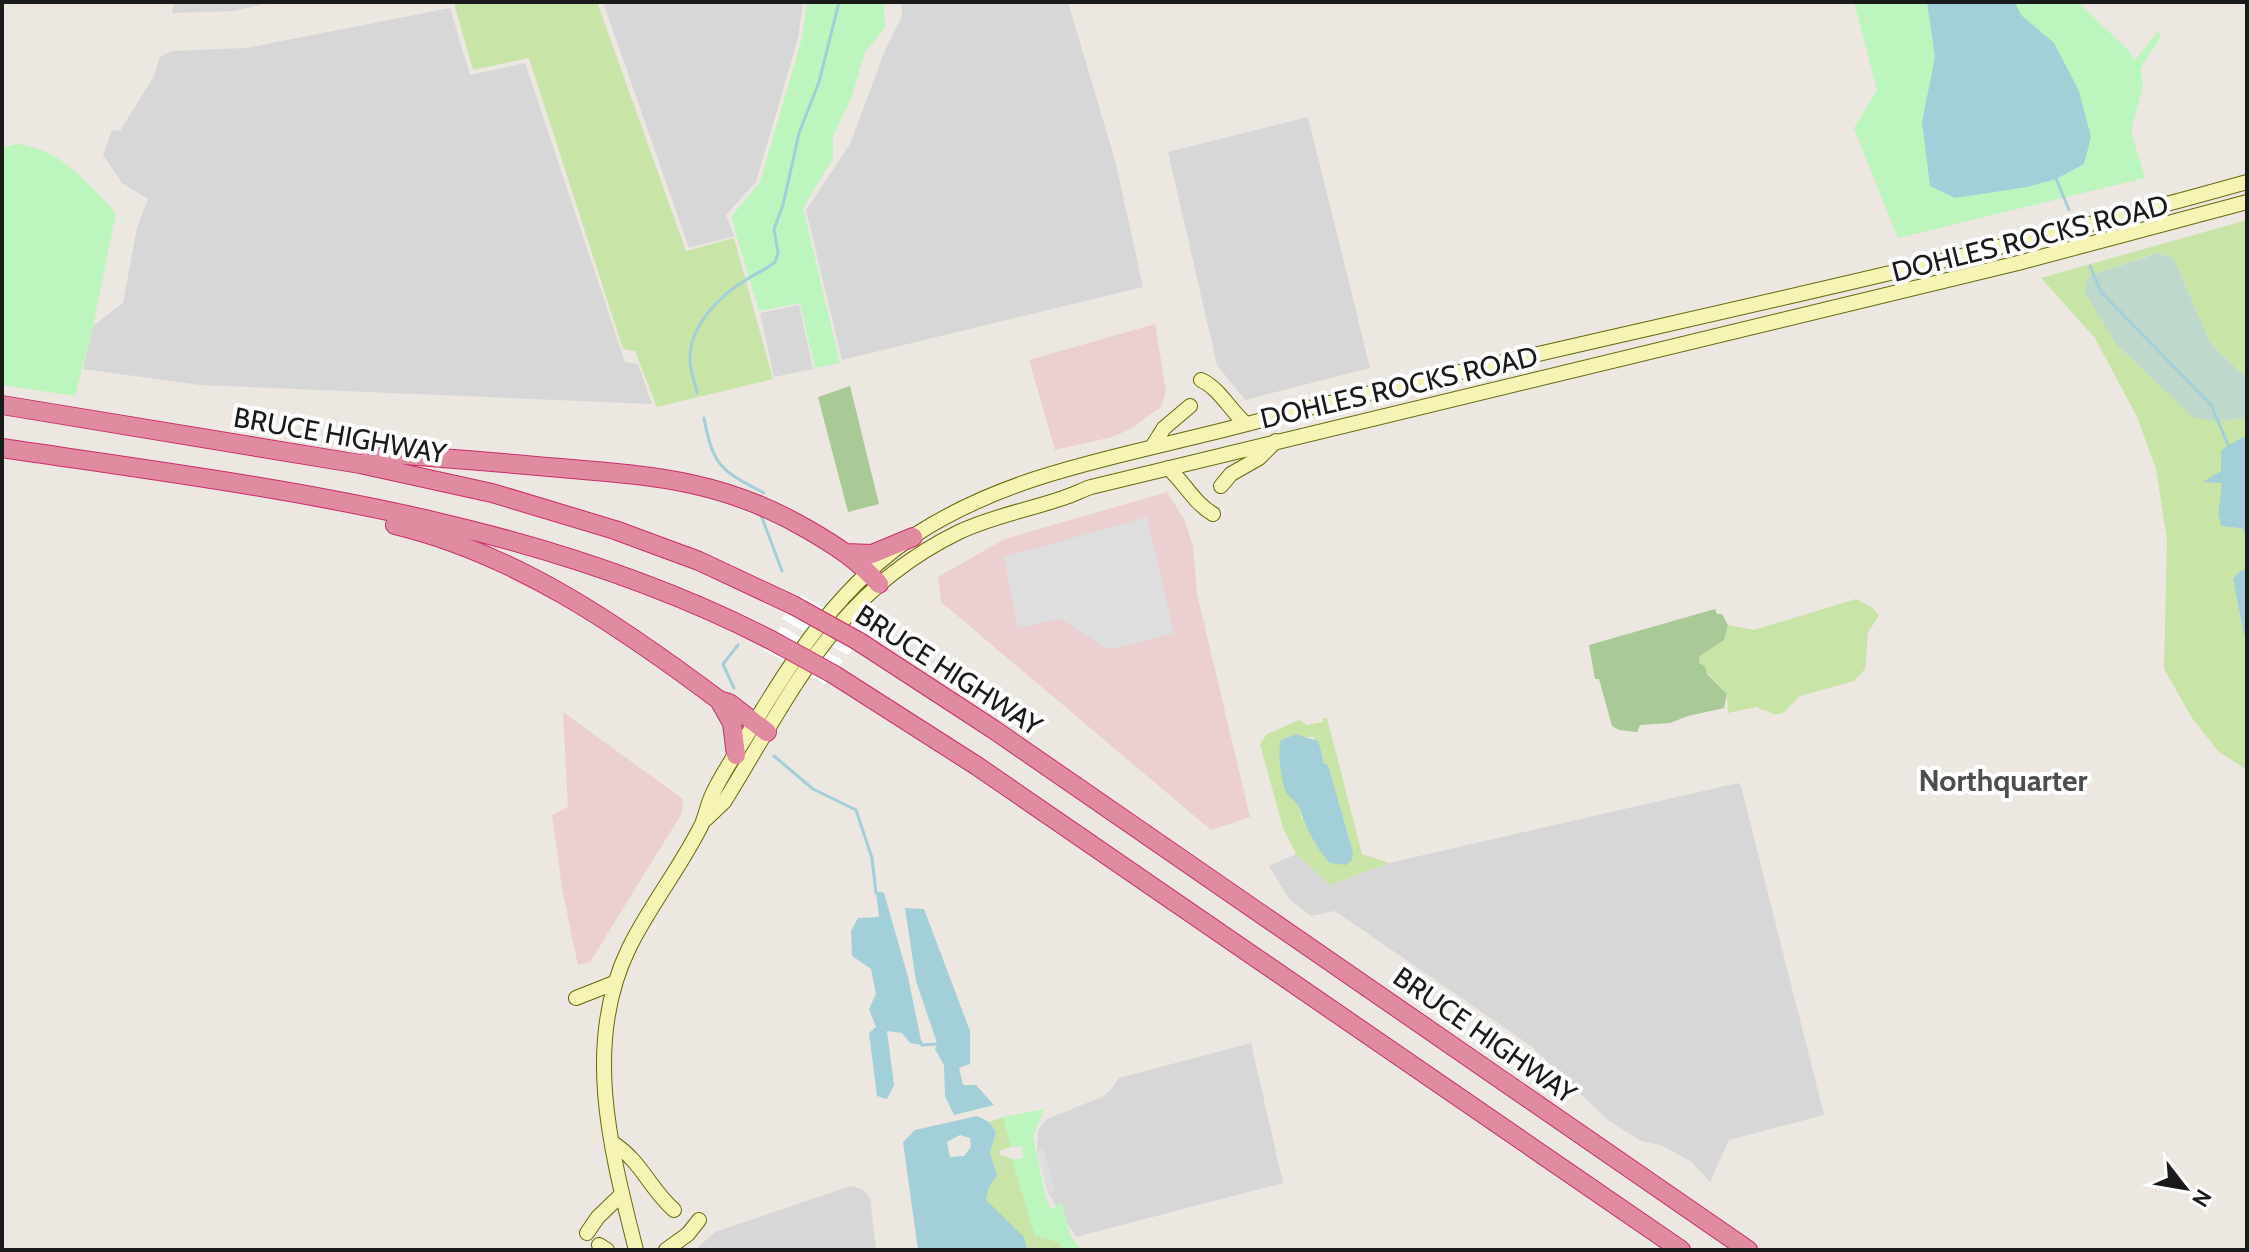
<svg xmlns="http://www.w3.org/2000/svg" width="2249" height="1252" font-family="Cabin,sans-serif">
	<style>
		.residential { fill: #d8d7d7 }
		.commercial { fill: #eccfd0 }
		.grass { fill: #c9e4a7; fill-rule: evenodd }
		.forest { fill: #a9c997 }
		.wetland { fill: #bed9cb }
		.park { fill: #bdf5bf }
		.parking { fill: #dedede }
		.water { fill: #a2cfd8; fill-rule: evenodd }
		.pier { fill: #fff }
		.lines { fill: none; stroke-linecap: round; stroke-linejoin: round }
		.stream { stroke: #a2cfd8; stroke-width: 3 }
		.secondary-casing { stroke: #64690a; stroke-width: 16 }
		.highway-casing { stroke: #cb2c6c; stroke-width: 20 }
		.secondary { stroke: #f5f4b5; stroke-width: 14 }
		.highway { stroke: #e08ba0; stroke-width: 18 }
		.highway-bridge-casing { stroke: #cb2c6c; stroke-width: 20; stroke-linecap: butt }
		.highway-bridge { stroke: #e08ba0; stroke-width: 18 }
		.labels { text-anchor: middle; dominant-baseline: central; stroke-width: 8; stroke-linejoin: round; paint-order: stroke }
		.street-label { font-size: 28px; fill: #1a1a1a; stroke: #fff }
		.neighbourhood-label { font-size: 30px; font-weight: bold; fill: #4d4d4d; stroke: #fff }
	</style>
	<rect width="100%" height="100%" fill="#ece7e0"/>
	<path class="residential" d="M 174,2 L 274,2 L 233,11 L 172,13 Z
		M 603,2 L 803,2 L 798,38 L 756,182 L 726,215 L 734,236 L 689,248 Z
		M 902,2 L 1068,2 L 1116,164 L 1143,287 L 842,360 L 806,210 L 850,144 L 884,53 L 902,16 Z
		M 450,8 L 470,75 L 525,63 L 625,362 L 638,364 L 652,404 L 200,385 L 83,369 L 93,326 L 123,303 L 137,227 L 148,199 L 122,183 L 103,155 L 112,130 L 120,131 L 154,76 L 160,57 L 172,51 L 246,48 Z
		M 1308,117 L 1370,368 L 1245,400 L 1217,365 L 1168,152 Z
		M 799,305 L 813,369 L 774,377 L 760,313 Z
		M 1738,783 L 1741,786 L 1824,1115 L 1729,1140 L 1710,1182 L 1692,1162 L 1661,1145 L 1641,1141 L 1608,1120 L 1531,1046 L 1335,911 L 1311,916 L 1289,899 L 1269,866 L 1296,854 L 1330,885 L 1389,863 Z
		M 1251,1043 L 1283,1183 L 1076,1237 L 1048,1193 L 1037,1151 L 1038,1130 L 1047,1119 L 1102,1097 L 1110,1091 L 1119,1078 Z
		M 851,1186 L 862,1189 L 870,1198 L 876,1250 L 695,1250 L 715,1232 Z"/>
	<path class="commercial" d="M 1155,324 L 1166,391 L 1161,407 L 1130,429 L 1112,437 L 1055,450 L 1029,360 Z
		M 1167,492 L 1184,519 L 1193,546 L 1197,594 L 1250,817 L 1211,830 L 941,602 L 938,577 L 1005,539 Z
		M 563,712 L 683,799 L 682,813 L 590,962 L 578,965 L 562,888 L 552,815 L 568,807 Z"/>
	<path class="grass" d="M 597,2 L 686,251 L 734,238 L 773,379 L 657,407 L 635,351 L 623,349 L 529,58 L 473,70 L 454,3 Z
		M 2247,220 L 2247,378 L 2211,344 L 2174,259 L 2157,253 L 2089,276 L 2084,291 L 2218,421 L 2247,418 L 2247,438 L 2243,437 L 2222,471 L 2205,482 L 2223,482 L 2218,514 L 2221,526 L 2247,529 L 2247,569 L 2240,571 L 2233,580 L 2247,650 L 2247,706 L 2244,712 L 2247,714 L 2247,770 L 2218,751 L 2192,718 L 2164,669 L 2167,540 L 2156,469 L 2137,417 L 2095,338 L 2041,278 Z
		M 1856,599 L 1873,608 L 1879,616 L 1868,632 L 1865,669 L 1854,681 L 1800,696 L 1784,712 L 1776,715 L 1756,707 L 1728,713 L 1727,694 L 1699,664 L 1700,656 L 1724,640 L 1728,625 L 1754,630 Z
		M 1323,718 L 1327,718 L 1362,854 L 1389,863 L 1330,885 L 1296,854 L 1283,828 L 1260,744 L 1267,734 L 1299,720 L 1307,725 L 1323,722 ZM 1304,737 L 1314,737 L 1324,764 L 1302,820 L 1299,805 Z
		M 1003,1117 L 1011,1147 L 999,1151 L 1000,1155 L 1012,1159 L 1035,1235 L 1058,1242 L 1064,1250 L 1027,1250 L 986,1200 L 989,1187 L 997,1175 L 990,1153 L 996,1132 L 989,1122 Z"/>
	<path class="forest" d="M 850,386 L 879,504 L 848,512 L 818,397 Z
		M 1715,609 L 1717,614 L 1722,614 L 1728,625 L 1724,640 L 1700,656 L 1699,663 L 1705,666 L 1707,674 L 1727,694 L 1724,708 L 1688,716 L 1670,723 L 1640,725 L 1637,732 L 1619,730 L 1612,726 L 1599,679 L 1595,679 L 1589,645 Z"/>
	<path class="wetland" d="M 2158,253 L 2174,259 L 2211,344 L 2247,378 L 2247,418 L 2218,421 L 2194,418 L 2116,344 L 2084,291 L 2089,276 Z"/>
	<path class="park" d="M 807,2 L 884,2 L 885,28 L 865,52 L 851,99 L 833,136 L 833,158 L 803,208 L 840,363 L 815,368 L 800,303 L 759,311 L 731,217 L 760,182 L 802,38 Z
		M 1854,2 L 2078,2 L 2129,51 L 2134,61 L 2158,31 L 2161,36 L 2140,69 L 2143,86 L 2131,131 L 2145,178 L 1898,238 L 1854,128 L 1877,90 Z
		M 17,144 C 61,149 88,183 116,213 L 93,326 L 75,396 L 2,385 L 2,148 Z
		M 1045,1109 L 1033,1136 L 1045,1194 L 1051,1210 L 1062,1202 L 1071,1237 L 1082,1250 L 1064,1250 L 1058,1242 L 1035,1236 L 1012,1159 L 1023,1158 L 1022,1146 L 1011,1147 L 1003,1117 Z"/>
	<path class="parking" d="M 1147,517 L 1174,633 L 1118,648 L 1104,647 L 1061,619 L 1018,628 L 1004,557 Z
		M 1044,1149 L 1055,1191 L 1048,1193 L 1037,1151 Z"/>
	<path class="water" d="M 1927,2 L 2015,2 L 2021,15 L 2054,43 L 2079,91 L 2091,137 L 2084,164 L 2056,179 L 2027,187 L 1955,198 L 1930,186 L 1922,122 L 1935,57 Z
		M 2243,437 L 2247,438 L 2247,529 L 2221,526 L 2218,514 L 2222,483 L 2203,482 L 2221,471 L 2221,450 Z
		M 2247,569 L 2247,650 L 2233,579 L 2240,571 Z
		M 1297,734 C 1321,746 1316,729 1324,764 L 1328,765 L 1353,853 L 1352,860 L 1346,865 L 1330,863 C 1316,848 1306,828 1300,809 C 1298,802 1292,800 1288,795 C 1281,786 1277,750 1281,740 Z
		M 876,891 L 884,893 L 908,977 L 922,1045 L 910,1043 L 902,1033 L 887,1031 L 894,1085 L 887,1099 L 877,1096 L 869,1033 L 876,1027 L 869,1009 L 876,994 L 871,969 L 852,956 L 851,931 L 858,918 L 879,917 Z
		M 905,908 L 924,909 L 970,1031 L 970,1064 L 959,1068 L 963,1085 L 976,1085 L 994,1105 L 954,1115 L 945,1096 L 944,1065 L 935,1049 L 937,1043 L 916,981 Z
		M 977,1116 L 989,1122 L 996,1132 L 990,1153 L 997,1175 L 989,1187 L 986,1200 L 1024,1237 L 1027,1250 L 918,1250 L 903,1142 L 915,1130 ZM 960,1135 L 970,1138 L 971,1147 L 964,1156 L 950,1157 L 947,1142 Z"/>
	<path class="pier" d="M 801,595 L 866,631 L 848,655 L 782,619 Z
		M 781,626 L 843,661 L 825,684 L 764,650 Z"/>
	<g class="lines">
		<path class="stream" d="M 2055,176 L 2069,210
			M 2090,266 L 2101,292 L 2211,405 L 2229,447
			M 697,393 C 695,383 691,373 690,362 C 688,326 720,295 749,278 C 758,272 767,269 775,262 L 778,253 L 774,229 L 783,205 L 799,133 L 819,82 L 839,2
			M 704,418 C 713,467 722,471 764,493
			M 761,515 L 782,571
			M 2243,525 L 2247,535
			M 734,688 L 723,664 L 738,645
			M 774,756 L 813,789 L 856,810 L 872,858 L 876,893
			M 921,1042 L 922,1045 L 937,1044"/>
		<defs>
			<path id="secondary" d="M 1201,380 C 1219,388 1230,410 1245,423
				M 1152,447 L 1164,428 L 1190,406
				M 1168,468 C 1185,483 1194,503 1213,514
				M 1221,486 L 1231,474 L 1259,458 L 1276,441
				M 705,820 L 724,802 C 793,691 834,593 959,532 C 993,516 1028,510 1063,498 C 1073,495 1082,490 1091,487 L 2018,263 L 2247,202
				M 576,998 L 614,983
				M 613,1143 C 642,1162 649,1188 674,1210
				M 587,1233 L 598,1217 L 622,1194
				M 599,1245 L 607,1250
				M 636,1250 C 611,1151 582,1044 629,948 C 650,905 681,867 702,824 C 706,814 708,803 713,793 C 724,770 739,749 752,727 C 796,653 842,584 915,535 C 1001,479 1097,461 1195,437 C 1241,426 1288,413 1334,402 C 1638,328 1945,267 2247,182
				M 666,1250 L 688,1234 L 699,1220"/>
			<path id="highway" d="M 2,405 L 360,464 L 492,493 L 615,530 L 699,561 L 793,605
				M 2,448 C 264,487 532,517 771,640
				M 362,464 L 390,454 C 447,458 504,463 561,468 C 654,476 723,480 807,529 C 835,545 858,560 879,584
				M 395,525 C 516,554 620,626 719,700 L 729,703 L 767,732
				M 846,553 L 872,554 L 913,537
				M 858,641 L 993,729 L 1748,1250
				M 833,674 L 977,766 L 1681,1250
				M 719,700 L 732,723 L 736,755"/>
		</defs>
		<use href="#secondary" class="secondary-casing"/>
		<use href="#highway" class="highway-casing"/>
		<use href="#secondary" class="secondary"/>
		<use href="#highway" class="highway"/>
		<defs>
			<path id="highway-bridge" d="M 793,605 L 858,641
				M 771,640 L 833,674"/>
		</defs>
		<use href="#highway-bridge" class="highway-bridge-casing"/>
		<use href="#highway-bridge" class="highway-bridge"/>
	</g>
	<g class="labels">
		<g class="street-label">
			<text transform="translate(2030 238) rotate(-14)">DOHLES ROCKS ROAD</text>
			<text transform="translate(1399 387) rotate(-13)">DOHLES ROCKS ROAD</text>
			<text transform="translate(340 435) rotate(10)">BRUCE HIGHWAY</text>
			<text transform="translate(949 670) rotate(33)">BRUCE HIGHWAY</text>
			<text transform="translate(1485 1035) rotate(35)">BRUCE HIGHWAY</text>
		</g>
		<g class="neighbourhood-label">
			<text x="2003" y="780">Northquarter</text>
		</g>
	</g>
	<rect width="2249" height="1252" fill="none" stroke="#1a1a1a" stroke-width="8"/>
	<g transform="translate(2185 1188) rotate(121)" stroke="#ffffff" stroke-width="6" paint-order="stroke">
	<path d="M0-6L14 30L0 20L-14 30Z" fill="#1a1a1a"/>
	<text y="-12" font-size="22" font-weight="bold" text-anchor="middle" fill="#1a1a1a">N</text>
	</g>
</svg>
